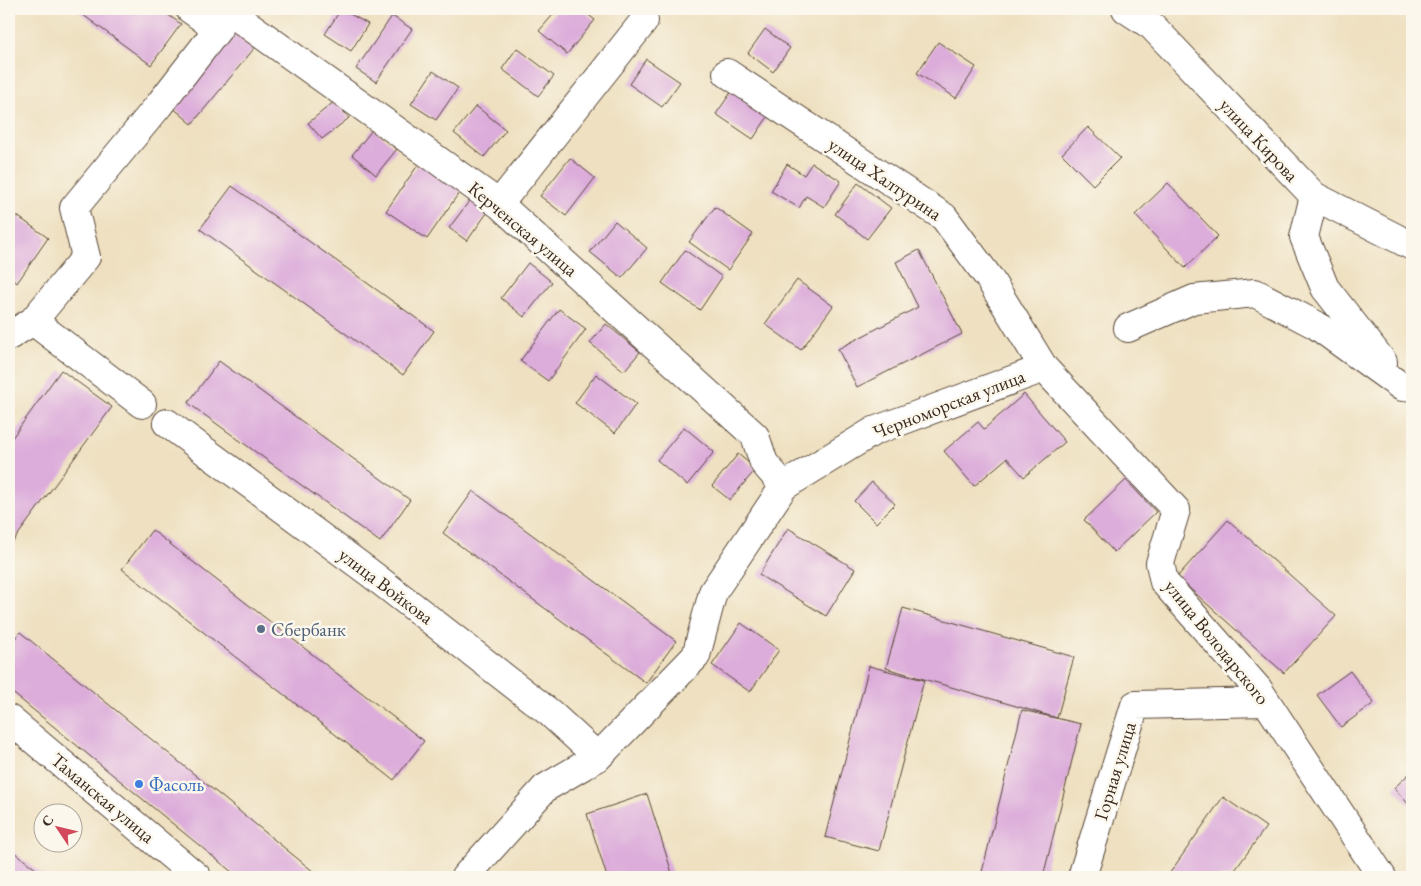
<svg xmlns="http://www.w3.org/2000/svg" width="1421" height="886" font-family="'EB Garamond',serif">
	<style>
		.building { fill: #dcacda }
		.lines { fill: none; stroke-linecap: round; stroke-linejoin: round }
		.minor-casing { stroke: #564536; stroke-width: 30 }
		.major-casing { stroke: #564536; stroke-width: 30 }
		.minor { stroke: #fff; stroke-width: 28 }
		.major { stroke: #fff; stroke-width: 28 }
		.service-dot { fill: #5c6f8a; stroke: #fbf7ec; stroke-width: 2 }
		.shop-dot { fill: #3f7fe0; stroke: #fbf7ec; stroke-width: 2 }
		.labels { text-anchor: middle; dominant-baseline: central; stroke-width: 5; stroke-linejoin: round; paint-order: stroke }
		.street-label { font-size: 19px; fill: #3b2a1e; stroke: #fbf7ec }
		.service-label { font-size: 19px; fill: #4e5e75; stroke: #fbf7ec; text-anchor: start }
		.shop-label { font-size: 19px; fill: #366cbe; stroke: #fbf7ec; text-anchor: start }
	</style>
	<rect width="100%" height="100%" fill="#fbf7ec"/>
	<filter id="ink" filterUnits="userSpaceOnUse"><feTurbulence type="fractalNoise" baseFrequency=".02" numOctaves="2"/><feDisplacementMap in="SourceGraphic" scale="10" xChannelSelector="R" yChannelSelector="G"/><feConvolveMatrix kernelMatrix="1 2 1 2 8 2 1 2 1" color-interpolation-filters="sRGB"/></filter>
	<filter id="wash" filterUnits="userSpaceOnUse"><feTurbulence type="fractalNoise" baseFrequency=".0096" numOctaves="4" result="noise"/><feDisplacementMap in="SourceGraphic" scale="20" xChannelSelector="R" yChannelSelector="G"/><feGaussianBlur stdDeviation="1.12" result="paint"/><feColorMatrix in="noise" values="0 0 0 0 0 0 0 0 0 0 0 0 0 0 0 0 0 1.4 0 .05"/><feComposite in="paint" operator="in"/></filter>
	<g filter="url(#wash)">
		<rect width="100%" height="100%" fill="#eee0c0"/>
		<g id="blocks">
			<path class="building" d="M 75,9 L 160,9 L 181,24 L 151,65 Z
				M 341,9 L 368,24 L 351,51 L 325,34 Z
				M 558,9 L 581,9 L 595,20 L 567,54 L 539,31 Z
				M 392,16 L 412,29 L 376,82 L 356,69 Z
				M 235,27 L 257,45 L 192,124 L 171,106 Z
				M 765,29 L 790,48 L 773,72 L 748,53 Z
				M 938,42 L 976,67 L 956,98 L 917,73 Z
				M 517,48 L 554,76 L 538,96 L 502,69 Z
				M 646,59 L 680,82 L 662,107 L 629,84 Z
				M 433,71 L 458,88 L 436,120 L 411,104 Z
				M 734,88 L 771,112 L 753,139 L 716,114 Z
				M 335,101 L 349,118 L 322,139 L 308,123 Z
				M 476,106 L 506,130 L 484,157 L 454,133 Z
				M 1088,127 L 1120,158 L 1093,185 L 1062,154 Z
				M 373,129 L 397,149 L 376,175 L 352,155 Z
				M 570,158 L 595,178 L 566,216 L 540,196 Z
				M 420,162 L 461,190 L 427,239 L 386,211 Z
				M 812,163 L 841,181 L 824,207 L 806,196 L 799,208 L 771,191 L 787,164 L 804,175 Z
				M 858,183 L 891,208 L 867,239 L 835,214 Z
				M 1168,183 L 1218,236 L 1185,268 L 1135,215 Z
				M 232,186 L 434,331 L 403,375 L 200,229 Z
				M 470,200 L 487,213 L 467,241 L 449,228 Z
				M 715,207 L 753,234 L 728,270 L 689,242 Z
				M 9,210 L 48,238 L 17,283 L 9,277 Z
				M 615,221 L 647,248 L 622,278 L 590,252 Z
				M 685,250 L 722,277 L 700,310 L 662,283 Z
				M 919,250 L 962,334 L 857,387 L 838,349 L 918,307 L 896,262 Z
				M 528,263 L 552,282 L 524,317 L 501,298 Z
				M 797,280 L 833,306 L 801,350 L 765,324 Z
				M 559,309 L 586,329 L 548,381 L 520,361 Z
				M 606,324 L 640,352 L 624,371 L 590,343 Z
				M 219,361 L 410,500 L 380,542 L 188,403 Z
				M 61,370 L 112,407 L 9,547 L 9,442 Z
				M 596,374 L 636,404 L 615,433 L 575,403 Z
				M 1024,394 L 1065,442 L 1024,477 L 1007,458 L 974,486 L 944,451 L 978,422 L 984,429 Z
				M 684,427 L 714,452 L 687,485 L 657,460 Z
				M 738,454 L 756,469 L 730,500 L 712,486 Z
				M 1126,480 L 1156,512 L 1114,552 L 1084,520 Z
				M 872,482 L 895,504 L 876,523 L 854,501 Z
				M 473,491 L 676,641 L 646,683 L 443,533 Z
				M 1228,520 L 1336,616 L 1284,673 L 1177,577 Z
				M 788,528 L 855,569 L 826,616 L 759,575 Z
				M 152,530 L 424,741 L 394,780 L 122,569 Z
				M 903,608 L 1074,657 L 1057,718 L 886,668 Z
				M 741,623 L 779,650 L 750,692 L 712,665 Z
				M 20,632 L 320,877 L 238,877 L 9,690 L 9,646 Z
				M 869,666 L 924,680 L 879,851 L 825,837 Z
				M 1350,671 L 1374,703 L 1341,727 L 1317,695 Z
				M 1022,710 L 1081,724 L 1043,877 L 985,877 L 981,876 Z
				M 1412,771 L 1412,808 L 1394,788 Z
				M 647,794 L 672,873 L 659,877 L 607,877 L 587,814 Z
				M 1223,797 L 1266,827 L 1230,877 L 1167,877 Z
				M 9,848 L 19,856 L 46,877 L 9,877 Z"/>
		</g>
	</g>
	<g filter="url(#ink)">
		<use href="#blocks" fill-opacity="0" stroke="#564536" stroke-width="1"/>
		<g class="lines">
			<defs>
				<path id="minor" d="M 226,9 L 499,204 L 755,436 L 764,463 L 784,486
					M 727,73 L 944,217 L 989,278 L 1044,368 L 1176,510 L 1160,563 L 1164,582 L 1258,689 L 1382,877
					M 1314,196 L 1304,237 L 1325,288 L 1383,362
					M 499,204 L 644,21
					M 33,321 L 142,404
					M 1128,328 L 1194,299 L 1255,293 L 1316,325 L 1402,387
					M 9,336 L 33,321 L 86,257 L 74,208 L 159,105 L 218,29 L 190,9
					M 167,423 L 370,573 L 550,713 L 598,757
					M 9,719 L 197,877
					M 465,877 L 545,788 L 598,757 L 696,656 L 713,592 L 784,486 L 874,431 L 1044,368
					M 1082,877 L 1135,705 L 1266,702"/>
				<path id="major" d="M 1126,9 L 1152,26 L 1314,196 L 1412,246"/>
			</defs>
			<use href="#minor" class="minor-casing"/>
			<use href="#major" class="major-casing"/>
			<use href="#minor" class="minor"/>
			<use href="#major" class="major"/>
		</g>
	</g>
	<circle class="service-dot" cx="261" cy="629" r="5"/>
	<circle class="shop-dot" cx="139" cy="784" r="5"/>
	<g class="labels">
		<g class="street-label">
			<text transform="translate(1259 140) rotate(47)">улица Кирова</text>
			<text transform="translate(885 179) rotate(34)">улица Халтурина</text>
			<text transform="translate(523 229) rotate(40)">Керченская улица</text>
			<text transform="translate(949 404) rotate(-21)">Черноморская улица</text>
			<text transform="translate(386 586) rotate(37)">улица Войкова</text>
			<text transform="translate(1217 642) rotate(51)">улица Володарского</text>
			<text transform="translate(1115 771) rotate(-73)">Горная улица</text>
			<text transform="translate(103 798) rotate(40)">Таманская улица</text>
		</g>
		<g class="service-label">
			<text x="271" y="629">Сбербанк</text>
		</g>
		<g class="shop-label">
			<text x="149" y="784">Фасоль</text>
		</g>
	</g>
	<rect width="1421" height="886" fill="none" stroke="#fbf7ec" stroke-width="30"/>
	<g transform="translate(58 828) rotate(305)"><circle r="24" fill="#fbf7ec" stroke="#aea59a"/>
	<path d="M0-4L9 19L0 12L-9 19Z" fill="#d1495b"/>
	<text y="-8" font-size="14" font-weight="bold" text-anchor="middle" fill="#3b2a1e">С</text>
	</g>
</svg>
